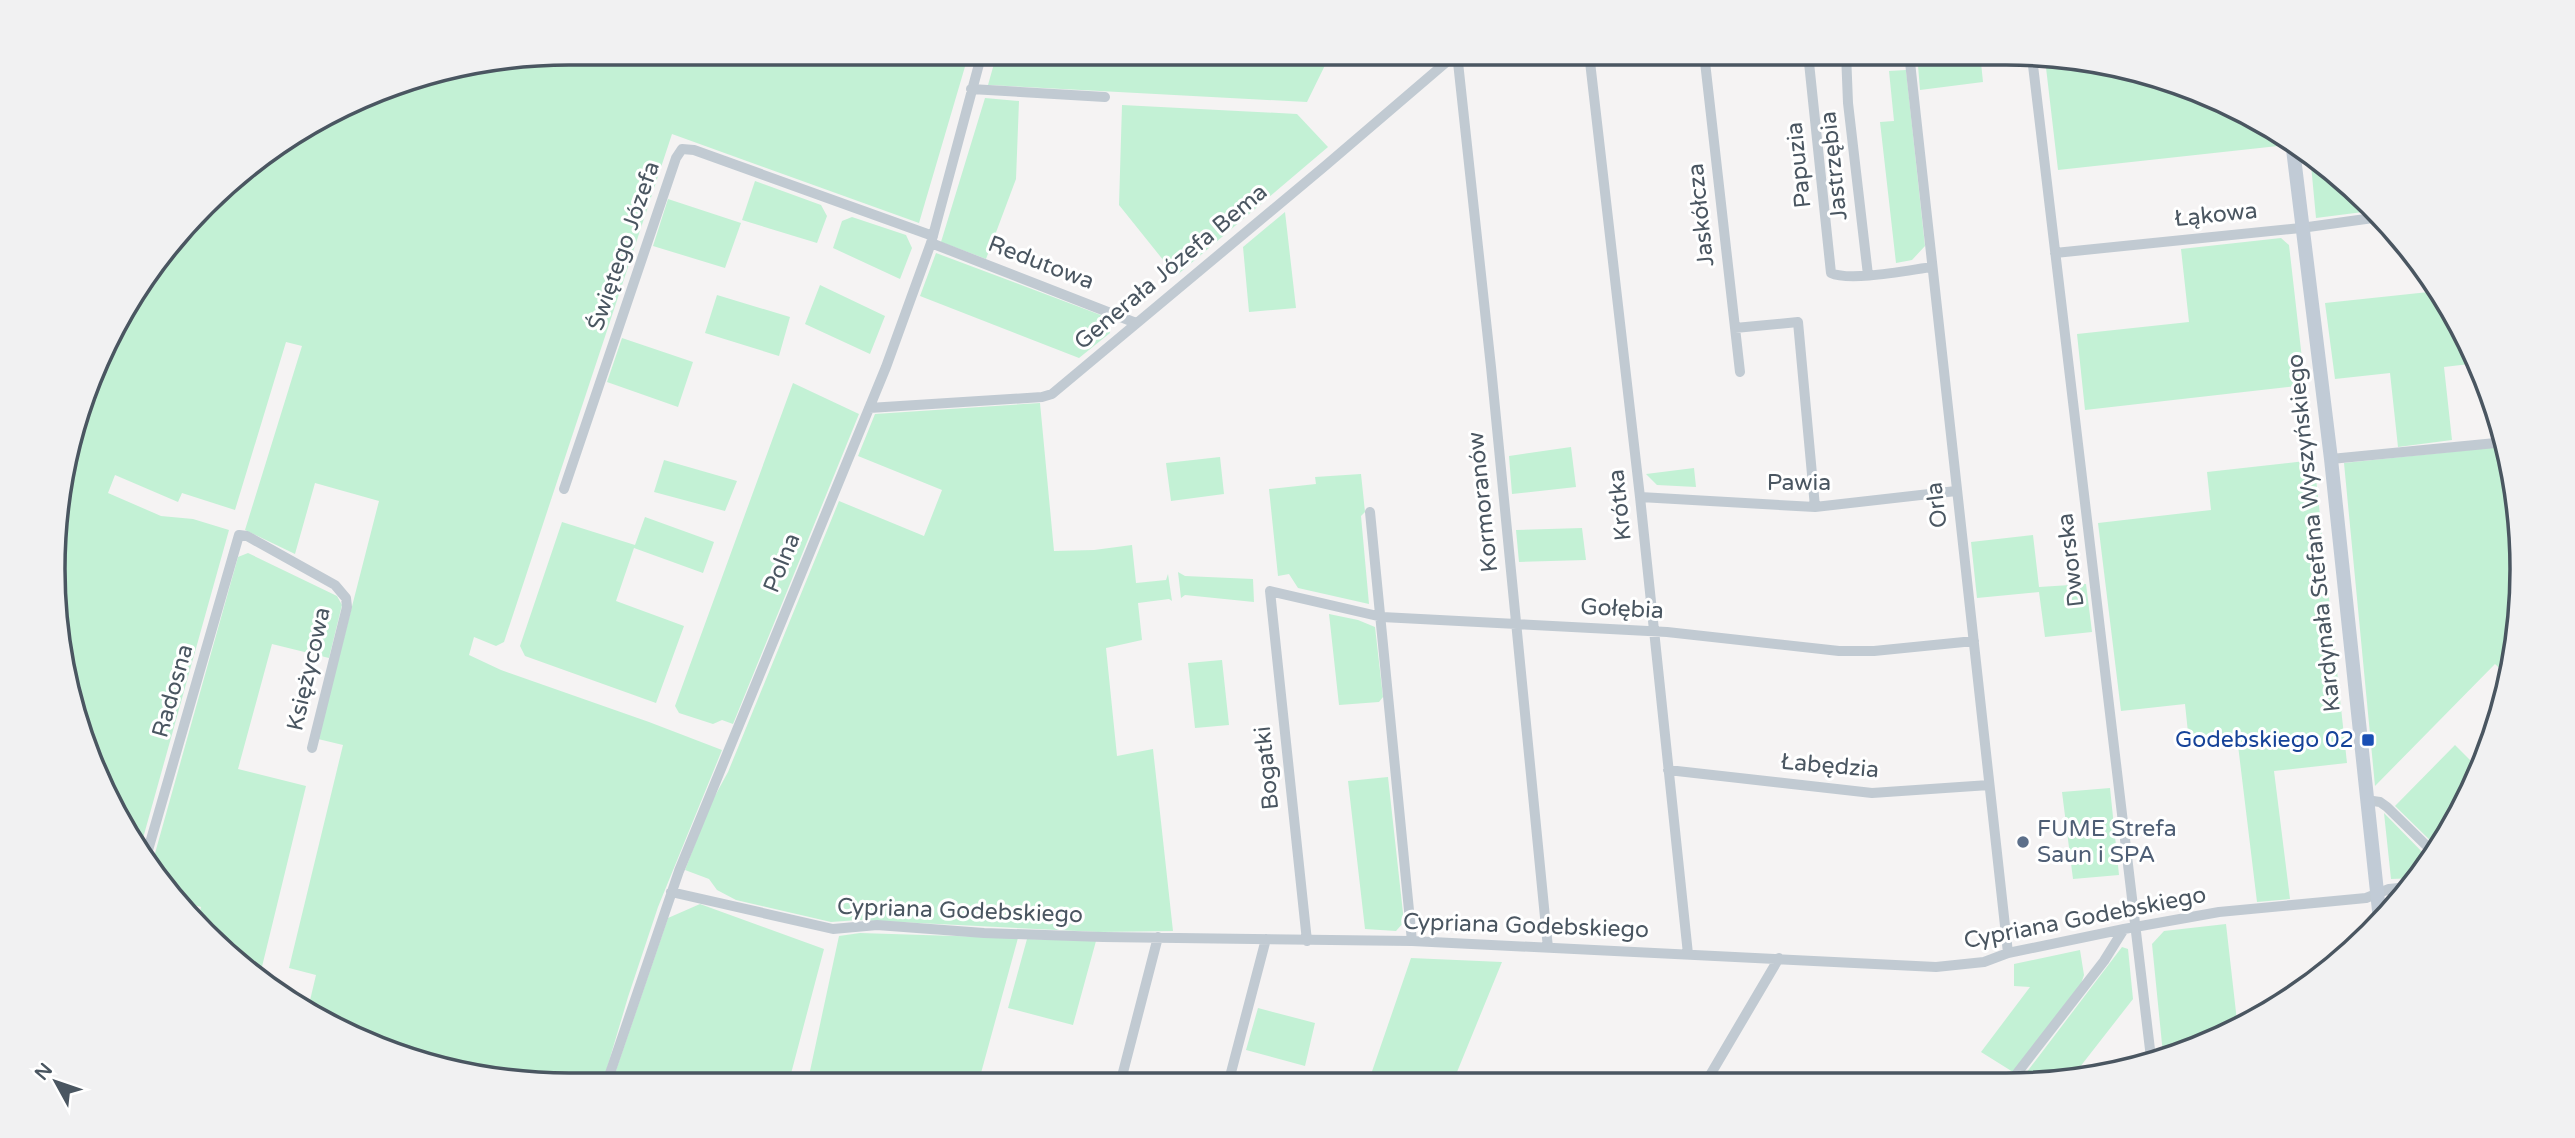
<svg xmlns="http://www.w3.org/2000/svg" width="2575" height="1138" font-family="'Varela Round',sans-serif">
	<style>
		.green { fill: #c3f1d5 }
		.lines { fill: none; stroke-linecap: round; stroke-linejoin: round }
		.minor { stroke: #c1cad2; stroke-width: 10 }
		.secondary { stroke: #c1cbd6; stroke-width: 14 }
		.transit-dot { fill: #1a4fb4; stroke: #fff; stroke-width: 2.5 }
		.service-dot { fill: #5c6f8a; stroke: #fff; stroke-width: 2.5 }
		.labels { text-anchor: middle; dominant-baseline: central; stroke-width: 6; stroke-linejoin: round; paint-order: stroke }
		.street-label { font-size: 23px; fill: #4a5661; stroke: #fff }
		.transit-label { font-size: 23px; fill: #164399; stroke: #fff; text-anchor: end }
		.service-label { font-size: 23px; fill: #4e5e75; stroke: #fff; text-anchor: start }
		.rim { fill: none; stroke: #4a5661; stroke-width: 3.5 }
	</style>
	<rect width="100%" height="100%" fill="#f5f3f3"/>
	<path class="green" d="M 569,53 L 969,53 L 919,223 L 672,134 L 504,642 L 496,646 L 474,637 L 469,655 L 501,670 L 649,722 L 722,750 L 658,907 L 628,997 L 602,1085 L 569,1085 L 403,1058 L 307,1013 L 316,975 L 289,968 L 343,745 L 318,739 L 379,501 L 315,483 L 295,554 L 245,530 L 302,346 L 286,342 L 235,510 L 182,493 L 178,502 L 115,475 L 108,493 L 161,516 L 193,519 L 229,530 L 140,849 L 122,827 L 62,669 L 53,569 L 62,469 L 122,311 L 229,180 L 311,122 L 403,80 Z
		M 997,53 L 1331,53 L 1307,102 L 988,85 Z
		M 1917,53 L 1980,53 L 1983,82 L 1920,90 Z
		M 2045,59 L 2172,80 L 2265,122 L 2276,130 L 2278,146 L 2058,170 Z
		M 1906,70 L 1925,246 L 1912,260 L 1896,263 L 1880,122 L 1894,121 L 1889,71 Z
		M 985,98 L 1019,101 L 1016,179 L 986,259 L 941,242 Z
		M 1122,105 L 1297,114 L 1328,147 L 1176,276 L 1119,205 Z
		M 2310,154 L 2347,181 L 2360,196 L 2363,212 L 2316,218 Z
		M 755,181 L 821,205 L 827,216 L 817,243 L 742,220 Z
		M 668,199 L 741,223 L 725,268 L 653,246 Z
		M 1285,212 L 1296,308 L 1249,312 L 1243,247 Z
		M 852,217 L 906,235 L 912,248 L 900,279 L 833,248 L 842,221 Z
		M 2281,238 L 2289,245 L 2305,385 L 2085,410 L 2077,334 L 2189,322 L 2181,249 Z
		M 936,253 L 1106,317 L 1110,333 L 1079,358 L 920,296 Z
		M 820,285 L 885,316 L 870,354 L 805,324 Z
		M 2438,291 L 2469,341 L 2478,363 L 2444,367 L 2452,440 L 2398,447 L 2390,373 L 2335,379 L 2325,303 Z
		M 717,295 L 790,317 L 779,356 L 705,333 Z
		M 622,338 L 693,362 L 678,407 L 607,382 Z
		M 793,383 L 859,414 L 733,724 L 722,720 L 713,724 L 679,713 L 675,706 Z
		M 1040,403 L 1054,551 L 1094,550 L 1132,545 L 1136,583 L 1166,580 L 1168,574 L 1172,601 L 1169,599 L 1138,603 L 1142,640 L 1106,648 L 1117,756 L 1153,749 L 1173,931 L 1098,932 L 858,920 L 831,922 L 736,900 L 717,890 L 709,879 L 685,870 L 710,805 L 728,772 L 839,501 L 924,536 L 942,490 L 858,456 L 875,414 Z
		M 2507,446 L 2521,536 L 2518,637 L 2509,677 L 2495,664 L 2375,786 L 2344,463 Z
		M 1571,447 L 1576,487 L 1512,494 L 1509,456 Z
		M 1220,457 L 1224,494 L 1171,501 L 1166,463 Z
		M 664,460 L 737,481 L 725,511 L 654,492 Z
		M 2314,460 L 2347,763 L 2274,771 L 2290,899 L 2257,902 L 2237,737 L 2189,742 L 2185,704 L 2121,711 L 2098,523 L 2211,510 L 2207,472 Z
		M 1694,468 L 1696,487 L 1657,485 L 1646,474 Z
		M 1361,474 L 1365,512 L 1361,516 L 1369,604 L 1298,588 L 1289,574 L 1278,576 L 1269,489 L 1316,484 L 1315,477 Z
		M 645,517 L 714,542 L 703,573 L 634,548 L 616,601 L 684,626 L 656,703 L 525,656 L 520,646 L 562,522 L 635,545 Z
		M 1582,528 L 1586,560 L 1519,562 L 1516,530 Z
		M 2033,535 L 2039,587 L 2086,584 L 2092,632 L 2045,637 L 2039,592 L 1977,598 L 1971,542 Z
		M 248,553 L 337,596 L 342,605 L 329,658 L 272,644 L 238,769 L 306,786 L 259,979 L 229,958 L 198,920 L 201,907 L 183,902 L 152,864 L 238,557 Z
		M 1178,572 L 1185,576 L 1253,579 L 1254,602 L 1185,595 L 1181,598 Z
		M 1329,614 L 1358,620 L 1375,627 L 1383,697 L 1379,702 L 1339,705 Z
		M 1222,660 L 1229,725 L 1195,728 L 1188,663 Z
		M 2455,745 L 2479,769 L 2439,849 L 2395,806 Z
		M 1388,777 L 1404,922 L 1396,931 L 1365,929 L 1348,781 Z
		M 2110,788 L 2119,875 L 2073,879 L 2062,792 Z
		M 2384,813 L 2431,861 L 2416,878 L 2391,879 Z
		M 700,904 L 824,949 L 788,1085 L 611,1085 L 668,918 Z
		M 2226,924 L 2238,1030 L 2163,1054 L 2152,944 L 2164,931 Z
		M 860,933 L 1018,938 L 978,1084 L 807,1085 L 839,936 Z
		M 1027,939 L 1096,941 L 1073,1025 L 1008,1008 Z
		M 2122,947 L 2128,949 L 2133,999 L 2069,1081 L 2020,1081 Z
		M 2080,950 L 2084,975 L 2081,984 L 2013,1072 L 1981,1052 L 2030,987 L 2014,986 L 2014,964 Z
		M 1411,958 L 1502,962 L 1457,1072 L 1480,1083 L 1368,1083 Z
		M 1258,1008 L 1315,1023 L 1305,1066 L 1246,1050 Z"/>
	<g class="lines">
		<path class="minor" d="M 1457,53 L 1491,367 L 1548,948
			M 1589,53 L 1640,497 L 1688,954
			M 1704,53 L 1740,372
			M 1808,53 L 1831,273 C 1850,282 1909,270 1932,267
			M 1846,53 L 1848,103 L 1868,275
			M 1909,53 L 2008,953
			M 2032,57 L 2151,1058
			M 971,89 L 1105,97
			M 931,243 L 1136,323
			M 2055,253 L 2301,228 L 2380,217
			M 1735,328 L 1798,322 L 1815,507
			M 869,408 L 1042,397 L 1052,394 L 1325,166 L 1457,53
			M 2331,459 L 2506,442
			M 564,489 L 676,158 L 682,149 L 694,150 L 933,236
			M 1640,497 L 1815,507 L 1956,491
			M 1370,512 L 1412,941
			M 1668,770 L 1872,793 L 1989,785
			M 2366,800 L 2380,802 L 2387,807 L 2436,855
			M 146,857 L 239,535 L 247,536 L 335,585 L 346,598 L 347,607 L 312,748
			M 671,892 L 833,929 L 877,925 L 984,933 L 1103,937 L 1412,941 L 1936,967 L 1984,962 L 2008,953 L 2124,929 L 2219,912 L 2366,898 L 2389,889 L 2408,887
			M 1307,941 L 1270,591 L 1382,617 L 1667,632 L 1839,651 L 1874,651 L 1974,641
			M 2011,1081 L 2104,961 L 2124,929
			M 1706,1082 L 1779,958
			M 1120,1084 L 1158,937
			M 1228,1084 L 1266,939
			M 606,1085 L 679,871 L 886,367 L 931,243 L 982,53"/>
		<path class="secondary" d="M 2292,141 L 2331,459 L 2380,920"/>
	</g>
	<rect class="transit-dot" x="2361" y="733" width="14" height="14" rx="3.5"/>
	<circle class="service-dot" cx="2023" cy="842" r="7"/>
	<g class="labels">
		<g class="street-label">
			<text transform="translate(1799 165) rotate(-96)">Papuzia</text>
			<text transform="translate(1834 166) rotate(-96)">Jastrzębia</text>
			<text transform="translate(1701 215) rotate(-96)">Jaskółcza</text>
			<text transform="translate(2216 215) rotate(-6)">Łąkowa</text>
			<text transform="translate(624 246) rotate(-71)">Świętego Józefa</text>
			<text transform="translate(1041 263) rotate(21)">Redutowa</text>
			<text transform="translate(1171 267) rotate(-40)">Generała Józefa Bema</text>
			<text x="1799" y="483">Pawia</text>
			<text transform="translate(1483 502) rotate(-96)">Kormoranów</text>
			<text transform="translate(1620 505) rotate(-96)">Krótka</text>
			<text transform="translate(1937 505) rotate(-97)">Orla</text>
			<text transform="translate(2314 533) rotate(-96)">Kardynała Stefana Wyszyńskiego</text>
			<text transform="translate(2071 560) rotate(-97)">Dworska</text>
			<text transform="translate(782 563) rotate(-68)">Polna</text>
			<text transform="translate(1622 609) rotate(3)">Gołębia</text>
			<text transform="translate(309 669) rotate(-77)">Księżycowa</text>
			<text transform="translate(173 691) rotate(-74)">Radosna</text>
			<text transform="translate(1830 766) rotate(5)">Łabędzia</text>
			<text transform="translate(1267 768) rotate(-96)">Bogatki</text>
			<text transform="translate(960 911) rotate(2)">Cypriana Godebskiego</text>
			<text transform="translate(2085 918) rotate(-11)">Cypriana Godebskiego</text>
			<text transform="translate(1526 926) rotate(2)">Cypriana Godebskiego</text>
		</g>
		<g class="transit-label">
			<text x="2354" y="740">Godebskiego 02</text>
		</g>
		<g class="service-label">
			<text x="2037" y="829">FUME Strefa<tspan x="2037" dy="26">Saun i SPA</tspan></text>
		</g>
	</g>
	<path d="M0 0H2575V1138H0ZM569 65H2006A504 504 0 0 1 2510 569V569A504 504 0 0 1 2006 1073H569A504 504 0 0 1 65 569V569A504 504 0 0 1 569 65Z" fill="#f1f1f2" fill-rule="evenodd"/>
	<path class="rim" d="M569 65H2006A504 504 0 0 1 2510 569V569A504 504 0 0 1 2006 1073H569A504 504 0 0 1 65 569V569A504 504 0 0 1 569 65Z"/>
	<g transform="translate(56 1082) rotate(310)" stroke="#ffffff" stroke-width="5" paint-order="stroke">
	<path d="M0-5L12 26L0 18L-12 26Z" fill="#4a5661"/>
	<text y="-10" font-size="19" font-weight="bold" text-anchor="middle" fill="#4a5661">N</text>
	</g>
</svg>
